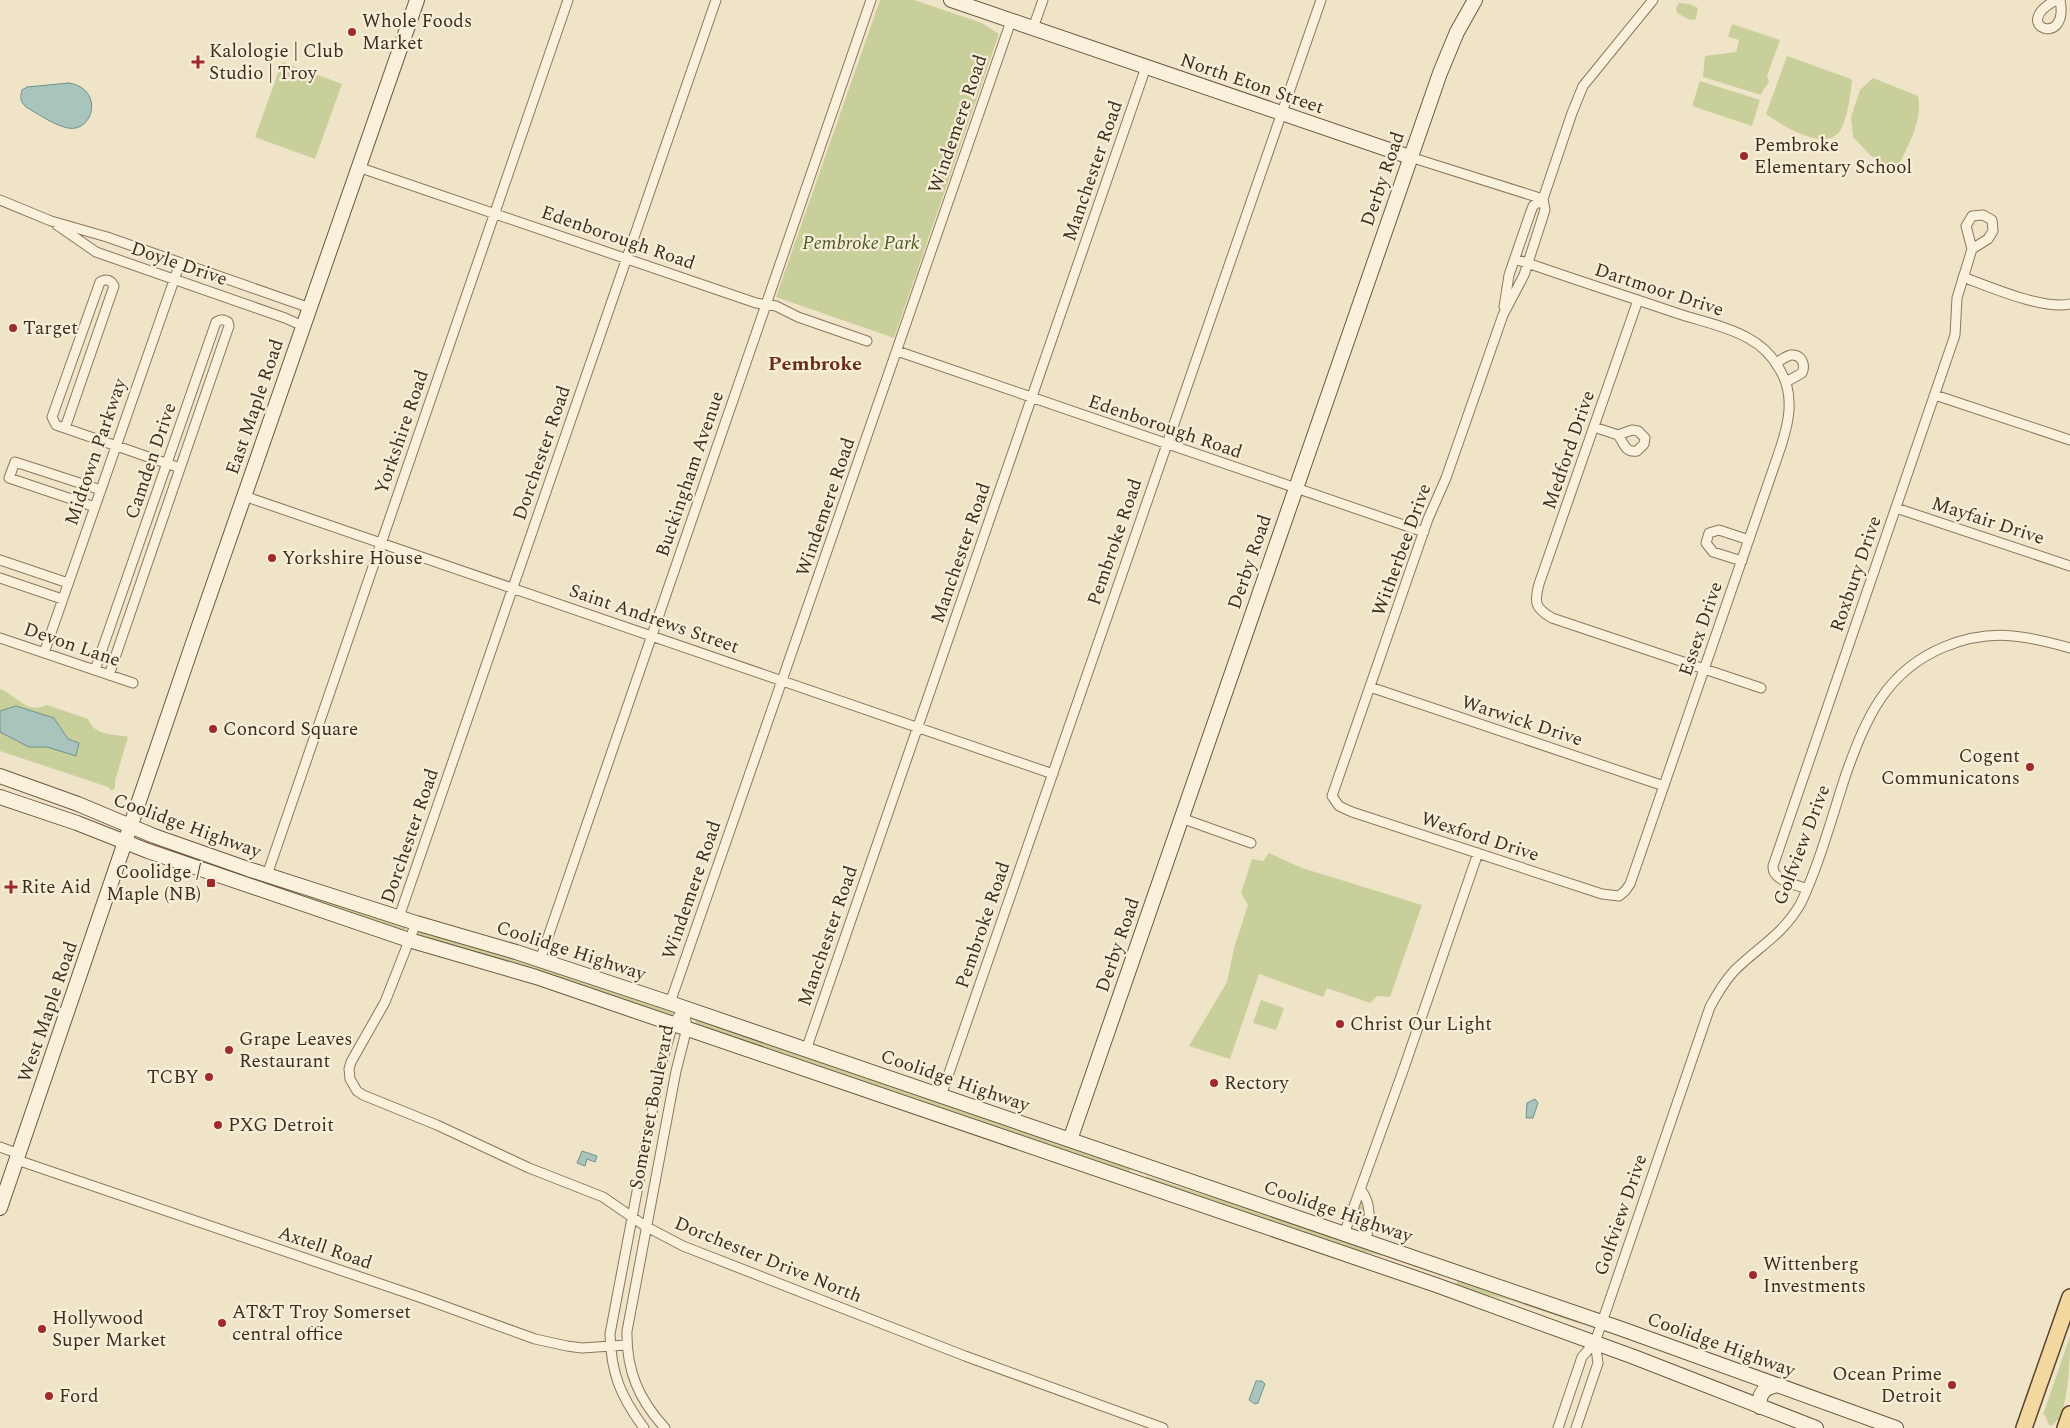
<svg xmlns="http://www.w3.org/2000/svg" width="2070" height="1428" font-family="Spectral,serif">
	<style>
		.green { fill: #c9cf9b }
		.water { fill: #a9c4bc; stroke: #6f938a }
		.lines { fill: none; stroke-linecap: round; stroke-linejoin: round }
		.street-casing { stroke: #8d765c; stroke-width: 11 }
		.secondary-casing { stroke: #6f573f; stroke-width: 16 }
		.primary-casing { stroke: #5b4430; stroke-width: 18 }
		.street { stroke: #faf1dc; stroke-width: 9 }
		.secondary { stroke: #faf1dc; stroke-width: 14 }
		.primary { stroke: #f3d9a0; stroke-width: 15 }
		.poi-dot { fill: #9e2a2b; stroke: #f7eed8; stroke-width: 2 }
		.labels { text-anchor: middle; dominant-baseline: central; stroke-width: 4.5; stroke-linejoin: round; paint-order: stroke }
		.poi-label { font-size: 19px; fill: #3d2e20; stroke: #f7eed8; text-anchor: start }
		.street-label { font-size: 19px; fill: #3d2e20; stroke: #f7eed8 }
		.park-label { font-size: 19px; font-style: italic; fill: #4d5a26; stroke: #f7eed8 }
		.neighbourhood-label { font-size: 20px; font-weight: bold; fill: #6b2e1e; stroke: #f7eed8 }
	</style>
	<rect width="100%" height="100%" fill="#f0e4c8"/>
	<path class="green" d="M 880,0 L 914,0 L 982,23 L 999,34 L 894,338 L 776,297 Z
		M 1679,3 L 1690,4 L 1698,8 L 1696,19 L 1690,20 L 1677,13 L 1676,8 Z
		M 1732,24 L 1780,40 L 1767,76 L 1769,81 C 1767,87 1763,88 1761,95 L 1703,77 L 1705,56 L 1736,52 L 1739,40 L 1728,37 Z
		M 1787,56 L 1851,79 L 1852,81 C 1850,97 1848,117 1840,131 C 1825,153 1781,125 1766,114 Z
		M 282,62 L 342,84 L 315,159 L 255,137 Z
		M 1873,78 L 1918,96 C 1923,121 1908,145 1898,167 L 1886,166 L 1870,155 L 1853,137 L 1851,117 L 1860,90 Z
		M 1700,81 L 1760,100 L 1752,126 L 1692,106 Z
		M 0,689 C 17,695 26,715 47,705 L 88,719 C 95,737 113,733 128,737 L 115,781 L 115,788 L 112,791 L 108,787 L 0,751 Z
		M 154,844 L 238,872 L 239,874 L 153,846 Z
		M 1269,853 L 1302,868 L 1422,905 L 1390,997 L 1377,996 L 1370,1003 L 1327,988 L 1323,997 L 1259,974 L 1230,1059 L 1189,1046 L 1227,982 L 1234,948 L 1248,905 L 1241,893 L 1252,859 L 1263,861 Z
		M 256,878 L 292,890 L 311,894 L 407,927 L 404,932 L 254,882 Z
		M 420,930 L 504,953 L 673,1011 L 673,1013 L 671,1017 L 419,937 L 418,933 Z
		M 1261,1000 L 1284,1008 L 1276,1030 L 1253,1023 Z
		M 698,1018 L 1132,1166 L 1129,1173 L 696,1025 L 695,1022 Z
		M 1146,1176 L 1205,1195 L 1242,1203 L 1443,1274 L 1441,1276 L 1384,1256 L 1350,1249 L 1147,1179 Z
		M 1361,1199 L 1363,1199 L 1365,1222 L 1362,1224 L 1353,1220 Z
		M 1458,1279 L 1579,1320 L 1577,1323 L 1510,1300 L 1476,1293 L 1456,1285 Z
		M 2070,1336 C 2070,1366 2069,1392 2059,1421 L 2057,1420 L 2052,1426 L 2049,1425 L 2045,1415 L 2043,1415 Z"/>
	<path class="water" d="M 69,83 C 106,89 93,137 64,127 C 51,123 38,114 26,107 C 20,101 20,98 22,90 L 27,87 Z
		M 16,706 L 54,718 L 68,739 L 79,743 L 76,756 L 47,747 L 29,747 L 0,732 L 0,711 Z
		M 1535,1099 L 1538,1103 L 1533,1118 L 1526,1118 L 1527,1103 Z
		M 582,1151 L 597,1156 L 595,1162 L 587,1159 L 585,1166 L 577,1163 Z
		M 1256,1381 L 1262,1381 L 1265,1384 L 1258,1403 L 1255,1404 L 1249,1400 Z"/>
	<g class="lines">
		<defs>
			<path id="street" d="M 2056,0 C 2008,26 2070,49 2060,0
				M 1033,28 L 1043,0
				M 1410,157 L 1543,199
				M 358,167 L 756,303 L 776,306 L 798,317 L 867,341
				M 0,200 L 51,221 L 107,237 L 310,308
				M 57,225 L 96,252 L 285,318 L 303,326
				M 1515,259 L 1536,266 C 1582,282 1629,297 1676,313 C 1700,321 1727,326 1748,338 C 1761,345 1773,357 1780,370 C 1797,398 1787,430 1777,458 L 1630,884 L 1625,891 L 1619,896 L 1602,894 L 1352,812 L 1339,806 L 1332,796 L 1428,519 L 1446,478 L 1503,315 L 1524,275 L 1545,210 L 1543,199
				M 1963,277 C 1990,287 2043,310 2070,304
				M 1638,300 L 1539,584 C 1534,603 1535,608 1552,618 L 1761,688
				M 1504,307 L 1509,275 L 1530,214 L 1533,206 L 1543,199 L 1572,113 L 1583,86 L 1653,0
				M 897,351 L 1424,532
				M 1776,363 C 1781,360 1786,356 1791,355 C 1801,354 1806,364 1802,373 L 1786,382
				M 1935,395 L 2070,440
				M 1594,427 L 1618,435 L 1632,430 L 1638,431 L 1645,438 L 1644,444 L 1637,451 C 1625,453 1624,443 1618,435
				M 65,428 L 114,286 C 111,280 106,278 100,282 L 52,417 L 56,425 L 180,468
				M 244,496 L 1053,774
				M 95,507 L 9,478 L 15,462 L 101,490
				M 1896,508 L 2070,566
				M 0,560 L 68,583
				M 1742,561 L 1713,552 L 1706,543 L 1709,533 L 1719,530 L 1749,540
				M 0,578 L 62,599
				M 0,638 L 133,683
				M 44,653 L 180,263
				M 95,670 L 216,322 C 221,319 223,319 228,322 L 229,326 L 109,675
				M 1370,687 L 1664,786
				M 1181,818 L 1251,843
				M 267,875 L 568,0
				M 1807,889 C 1795,884 1772,881 1773,866 L 1955,335 L 1957,298 L 1972,249 L 1988,239 L 1993,231 L 1992,220 L 1983,215 L 1972,216 L 1966,226 L 1972,249
				M 399,917 L 716,0
				M 416,923 L 385,1002 L 351,1062 L 349,1069 L 350,1079 L 357,1091 L 363,1095 L 437,1125 L 529,1168 L 603,1197 L 645,1226 L 683,1246 L 965,1356 L 1163,1428
				M 540,960 L 871,0
				M 670,1003 L 1011,21
				M 806,1050 L 1146,67
				M 941,1096 L 1321,0
				M 0,1147 L 19,1154
				M 17,1160 L 422,1298 L 535,1339 L 567,1346 L 582,1348 L 626,1345
				M 1361,1190 C 1373,1206 1369,1222 1366,1241
				M 1344,1234 L 1404,1068 L 1478,853
				M 644,1428 C 621,1397 611,1374 610,1334 L 661,1065 L 673,1024 L 684,1008
				M 665,1428 C 639,1400 626,1370 627,1331 L 676,1071 L 687,1028 L 684,1008
				M 1558,1428 L 1582,1357 L 1595,1342 L 1608,1305 L 1710,1007 C 1717,994 1724,982 1734,971 C 1759,946 1782,936 1801,903 C 1820,862 1832,817 1846,774 C 1866,718 1886,671 1944,647 C 1990,628 2024,635 2070,648
				M 1576,1428 L 1598,1363 L 1595,1342"/>
			<path id="secondary" d="M 951,0 L 1410,157
				M 0,776 L 78,804 L 154,836 L 248,869 L 416,923 L 516,952 L 670,1003 L 1622,1329 L 1896,1428
				M 0,797 L 77,823 L 148,851 L 409,940 L 536,977 L 1436,1285 L 1634,1357 L 1816,1428
				M 1070,1140 L 1440,73 L 1457,32 L 1475,0
				M 0,1208 L 193,643 L 417,0
				M 1760,1407 C 1758,1393 1765,1387 1778,1385"/>
			<path id="primary" d="M 2024,1428 L 2070,1297
				M 2065,1428 L 2070,1414"/>
		</defs>
		<use href="#street" class="street-casing"/>
		<use href="#secondary" class="secondary-casing"/>
		<use href="#primary" class="primary-casing"/>
		<use href="#street" class="street"/>
		<use href="#secondary" class="secondary"/>
		<use href="#primary" class="primary"/>
	</g>
	<g class="poi-dot">
		<circle cx="352" cy="32" r="5"/>
		<path d="M195.5 54.5h5v5h5v5h-5v5h-5v-5h-5v-5h5z"/>
		<circle cx="1744" cy="156" r="5"/>
		<circle cx="13" cy="328" r="5"/>
		<circle cx="272" cy="558" r="5"/>
		<circle cx="213" cy="729" r="5"/>
		<circle cx="2030" cy="767" r="5"/>
		<rect x="206" y="878" width="10" height="10" rx="2.5"/>
		<path d="M8.5 879.5h5v5h5v5h-5v5h-5v-5h-5v-5h5z"/>
		<circle cx="1340" cy="1024" r="5"/>
		<circle cx="229" cy="1050" r="5"/>
		<circle cx="209" cy="1077" r="5"/>
		<circle cx="1214" cy="1083" r="5"/>
		<circle cx="218" cy="1125" r="5"/>
		<circle cx="1753" cy="1275" r="5"/>
		<circle cx="222" cy="1323" r="5"/>
		<circle cx="42" cy="1329" r="5"/>
		<circle cx="1952" cy="1385" r="5"/>
		<circle cx="49" cy="1396" r="5"/>
	</g>
	<g class="labels">
		<g class="poi-label">
			<text x="362" y="21">Whole Foods<tspan x="362" dy="22">Market</tspan></text>
			<text x="209" y="51">Kalologie | Club<tspan x="209" dy="22">Studio | Troy</tspan></text>
			<text x="1754" y="145">Pembroke<tspan x="1754" dy="22">Elementary School</tspan></text>
			<text x="23" y="328">Target</text>
			<text x="282" y="558">Yorkshire House</text>
			<text x="223" y="729">Concord Square</text>
			<text x="2020" y="756" text-anchor="end">Cogent<tspan x="2020" dy="22">Communicatons</tspan></text>
			<text x="201" y="872" text-anchor="end">Coolidge /<tspan x="201" dy="22">Maple (NB)</tspan></text>
			<text x="21" y="887">Rite Aid</text>
			<text x="1350" y="1024">Christ Our Light</text>
			<text x="239" y="1039">Grape Leaves<tspan x="239" dy="22">Restaurant</tspan></text>
			<text x="199" y="1077" text-anchor="end">TCBY</text>
			<text x="1224" y="1083">Rectory</text>
			<text x="228" y="1125">PXG Detroit</text>
			<text x="1763" y="1264">Wittenberg<tspan x="1763" dy="22">Investments</tspan></text>
			<text x="232" y="1312">AT&amp;T Troy Somerset<tspan x="232" dy="22">central office</tspan></text>
			<text x="52" y="1318">Hollywood<tspan x="52" dy="22">Super Market</tspan></text>
			<text x="1942" y="1374" text-anchor="end">Ocean Prime<tspan x="1942" dy="22">Detroit</tspan></text>
			<text x="59" y="1396">Ford</text>
		</g>
		<g class="street-label">
			<text transform="translate(1252 84) rotate(19)">North Eton Street</text>
			<text transform="translate(958 124) rotate(-71)">Windemere Road</text>
			<text transform="translate(1093 171) rotate(-71)">Manchester Road</text>
			<text transform="translate(1383 179) rotate(-71)">Derby Road</text>
			<text transform="translate(618 238) rotate(19)">Edenborough Road</text>
			<text transform="translate(179 264) rotate(19)">Doyle Drive</text>
			<text transform="translate(1659 290) rotate(18)">Dartmoor Drive</text>
			<text transform="translate(255 407) rotate(-71)">East Maple Road</text>
			<text transform="translate(1165 427) rotate(19)">Edenborough Road</text>
			<text transform="translate(402 432) rotate(-71)">Yorkshire Road</text>
			<text transform="translate(1569 450) rotate(-71)">Medford Drive</text>
			<text transform="translate(96 452) rotate(-71)">Midtown Parkway</text>
			<text transform="translate(542 453) rotate(-71)">Dorchester Road</text>
			<text transform="translate(151 461) rotate(-71)">Camden Drive</text>
			<text transform="translate(690 474) rotate(-71)">Buckingham Avenue</text>
			<text transform="translate(826 507) rotate(-71)">Windemere Road</text>
			<text transform="translate(1988 521) rotate(18)">Mayfair Drive</text>
			<text transform="translate(1115 542) rotate(-71)">Pembroke Road</text>
			<text transform="translate(1402 550) rotate(-70)">Witherbee Drive</text>
			<text transform="translate(961 553) rotate(-71)">Manchester Road</text>
			<text transform="translate(1250 562) rotate(-71)">Derby Road</text>
			<text transform="translate(1856 574) rotate(-71)">Roxbury Drive</text>
			<text transform="translate(654 619) rotate(19)">Saint Andrews Street</text>
			<text transform="translate(1701 629) rotate(-71)">Essex Drive</text>
			<text transform="translate(72 645) rotate(19)">Devon Lane</text>
			<text transform="translate(1522 721) rotate(18)">Warwick Drive</text>
			<text transform="translate(187 826) rotate(20)">Coolidge Highway</text>
			<text transform="translate(410 836) rotate(-71)">Dorchester Road</text>
			<text transform="translate(1480 837) rotate(18)">Wexford Drive</text>
			<text transform="translate(1802 845) rotate(-69)">Golfview Drive</text>
			<text transform="translate(692 890) rotate(-71)">Windemere Road</text>
			<text transform="translate(983 925) rotate(-71)">Pembroke Road</text>
			<text transform="translate(828 936) rotate(-71)">Manchester Road</text>
			<text transform="translate(1118 945) rotate(-71)">Derby Road</text>
			<text transform="translate(571 951) rotate(18)">Coolidge Highway</text>
			<text transform="translate(48 1012) rotate(-71)">West Maple Road</text>
			<text transform="translate(955 1081) rotate(19)">Coolidge Highway</text>
			<text transform="translate(652 1107) rotate(-79)">Somerset Boulevard</text>
			<text transform="translate(1338 1212) rotate(19)">Coolidge Highway</text>
			<text transform="translate(1621 1215) rotate(-71)">Golfview Drive</text>
			<text transform="translate(325 1248) rotate(19)">Axtell Road</text>
			<text transform="translate(768 1260) rotate(22)">Dorchester Drive North</text>
			<text transform="translate(1721 1345) rotate(20)">Coolidge Highway</text>
		</g>
		<g class="park-label">
			<text x="861" y="243">Pembroke Park</text>
		</g>
		<g class="neighbourhood-label">
			<text x="815" y="364">Pembroke</text>
		</g>
	</g>
</svg>
